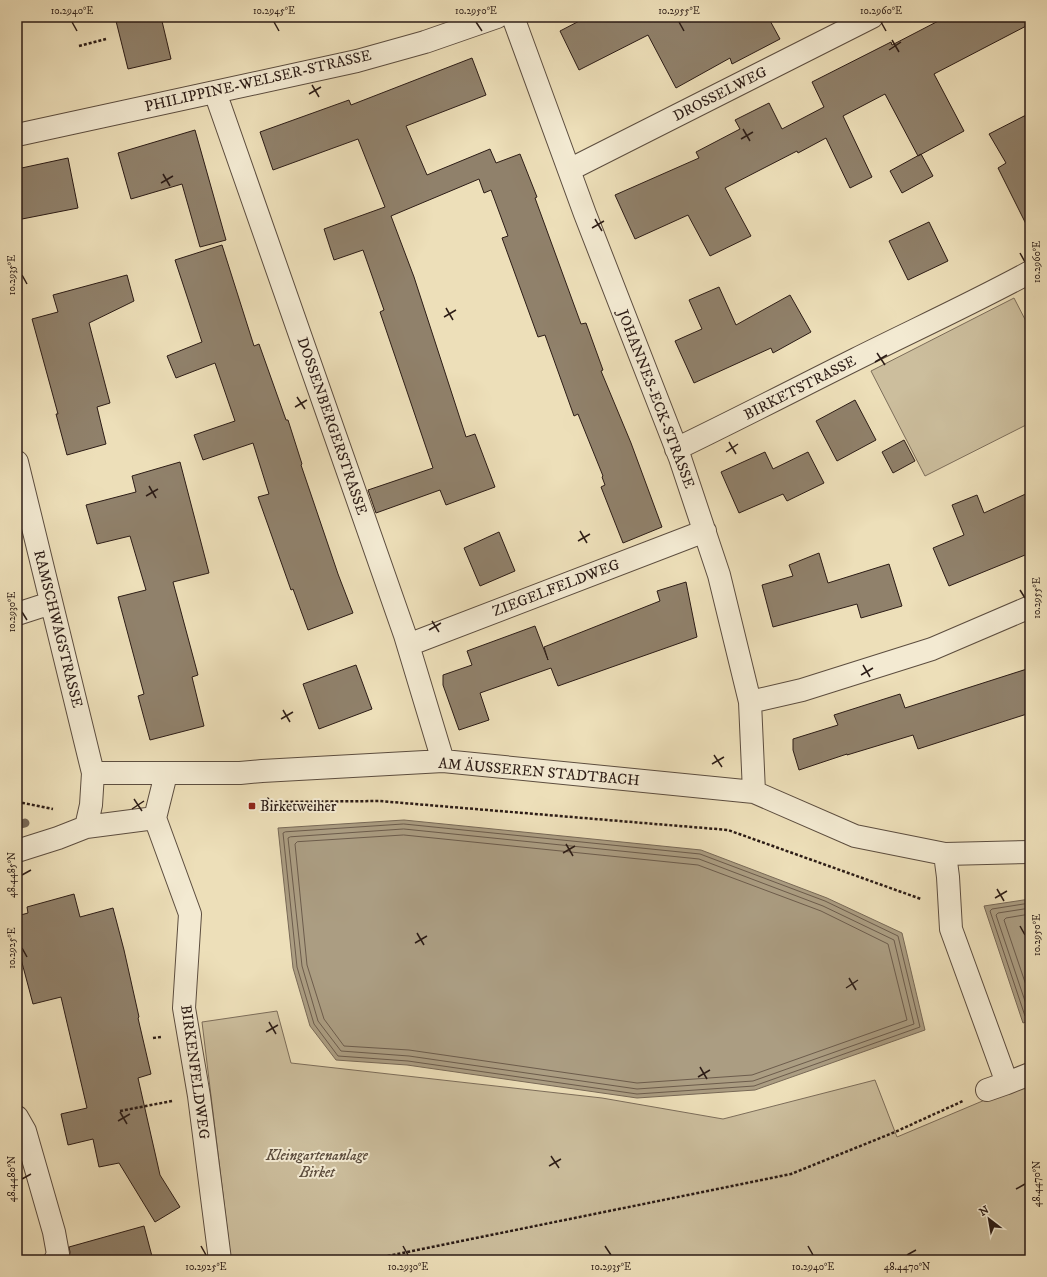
<svg xmlns="http://www.w3.org/2000/svg" width="1047" height="1277" font-family="'IM FELL DW Pica',serif">
	<style>
		.green { fill: #ccbe9d; stroke: #7c6d5a }
		.water { fill: #ab9d82; stroke: #786957 }
		.lines { fill: none; stroke-linecap: round; stroke-linejoin: round }
		.shore { stroke: #6c5c4c; stroke-width: 1 }
		.stream { stroke: #786957; stroke-width: 9 }
		.building { fill: #90816b; stroke: #2c1c16 }
		.minor-casing { stroke: #5c4d3f; stroke-width: 24 }
		.path { stroke: #2c1c16; stroke-width: 2.5; stroke-dasharray: 3 2; stroke-linecap: butt }
		.minor { stroke: #f3ead2; stroke-width: 22 }
		.ticks { fill: none; stroke: #2c1c16; stroke-width: 1.5 }
		.poi-dot { fill: #8f2418; stroke: #f3ead2; stroke-width: 1.5 }
		.labels { text-anchor: middle; dominant-baseline: central; stroke-width: 4; stroke-linejoin: round; paint-order: stroke }
		.street-label { font-size: 15px; fill: #2c1c16; stroke: #f3ead2 }
		.poi-label { font-size: 15px; fill: #2c1c16; stroke: #f3ead2; text-anchor: start }
		.park-label { font-size: 15px; font-style: italic; fill: #5c4d3e; stroke: #f3ead2 }
		.neatline { fill: none; stroke: #2c1c16; stroke-width: 1.5 }
		.ticks-label { font-size: 10px; text-anchor: middle; fill: #2c1c16 }
	</style>
	<rect width="100%" height="100%" fill="#eddfb9"/>
	<filter id="stains"><feTurbulence type="fractalNoise" baseFrequency=".005" numOctaves="4"/><feColorMatrix values="0 0 0 0 .2 0 0 0 0 .09 0 0 0 0 .02 0 0 0 .5 -.17"/></filter>
	<radialGradient id="worn" r=".72"><stop offset=".6" stop-color="#630" stop-opacity="0"/><stop offset="1" stop-color="#630" stop-opacity=".3"/></radialGradient>
	<path class="green" d="M 1014,298 L 1030,329 L 1030,423 L 925,476 L 871,371 Z
		M 277,1011 L 291,1063 L 602,1098 L 723,1119 L 875,1080 L 897,1137 L 1030,1081 L 1030,1260 L 231,1260 L 202,1022 Z"/>
	<path class="water" d="M 404,820 L 701,850 L 827,898 L 902,933 L 925,1030 L 755,1090 L 637,1098 L 407,1065 L 336,1060 L 310,1026 L 293,968 L 278,828 Z
		M 1030,899 L 1030,1020 L 1023,1023 L 984,906 Z"/>
	<g class="lines">
		<path class="shore" d="M 404,824 L 700,854 L 825,901 L 898,936 L 920,1027 L 754,1086 L 637,1094 L 408,1061 L 338,1056 L 314,1024 L 297,967 L 283,833 L 285,832 Z
			M 404,829 L 699,859 L 823,906 L 894,940 L 914,1024 L 753,1081 L 637,1089 L 409,1056 L 341,1051 L 318,1021 L 302,966 L 288,838 L 290,837 Z
			M 404,835 L 698,865 L 821,911 L 888,944 L 907,1020 L 752,1075 L 637,1083 L 409,1050 L 344,1046 L 324,1019 L 307,965 L 295,844 L 297,842 Z
			M 1030,903 L 992,909 L 990,911 L 1025,1016 L 1026,1017 L 1030,1017
			M 1030,908 L 998,913 L 996,915 L 1028,1010 L 1030,1012
			M 1030,914 L 1006,918 L 1004,920 L 1030,997"/>
		<path class="stream" d="M 17,825 L 25,823"/>
	</g>
	<path class="building" d="M 115,17 L 161,17 L 171,59 L 128,69 Z
		M 587,17 L 768,17 L 780,39 L 732,64 L 730,58 L 676,88 L 648,35 L 579,70 L 560,31 Z
		M 946,17 L 1030,17 L 1030,24 L 934,74 L 964,131 L 918,156 L 885,94 L 843,116 L 872,177 L 850,188 L 826,138 L 798,153 L 797,151 L 725,188 L 751,236 L 710,256 L 688,215 L 635,239 L 615,195 L 699,158 L 696,152 L 740,129 L 735,120 L 769,103 L 782,129 L 824,107 L 812,82 L 891,42 L 892,45 Z
		M 472,58 L 486,95 L 406,126 L 427,175 L 490,149 L 496,163 L 520,154 L 537,197 L 535,198 L 581,324 L 586,323 L 603,370 L 601,371 L 631,443 L 662,527 L 623,543 L 601,487 L 605,485 L 602,477 L 603,476 L 578,414 L 574,416 L 545,335 L 538,337 L 502,238 L 508,236 L 491,190 L 484,193 L 479,179 L 391,216 L 414,277 L 466,437 L 475,434 L 495,487 L 446,505 L 440,490 L 376,513 L 368,490 L 433,468 L 380,312 L 384,310 L 363,250 L 334,260 L 324,229 L 385,207 L 358,139 L 273,170 L 260,132 L 349,100 L 351,105 Z
		M 1030,113 L 1030,232 L 998,168 L 1006,163 L 989,134 Z
		M 195,130 L 226,240 L 200,247 L 182,184 L 131,199 L 118,153 Z
		M 921,154 L 933,176 L 902,193 L 890,171 Z
		M 68,158 L 78,208 L 17,220 L 17,169 Z
		M 929,222 L 948,261 L 908,280 L 889,241 Z
		M 222,245 L 254,346 L 259,344 L 286,420 L 288,420 L 302,464 L 301,465 L 338,574 L 353,613 L 308,630 L 293,589 L 291,590 L 258,497 L 269,494 L 253,443 L 203,460 L 194,435 L 235,421 L 215,363 L 176,378 L 167,356 L 202,342 L 175,260 Z
		M 127,275 L 134,301 L 89,323 L 110,403 L 97,407 L 106,444 L 67,455 L 56,414 L 58,414 L 32,319 L 58,312 L 53,295 Z
		M 719,287 L 736,325 L 790,295 L 811,332 L 773,353 L 771,348 L 694,383 L 675,341 L 702,329 L 689,300 Z
		M 855,400 L 876,440 L 837,461 L 816,421 Z
		M 904,440 L 915,461 L 893,473 L 882,452 Z
		M 765,452 L 773,469 L 808,452 L 824,483 L 787,501 L 783,494 L 739,513 L 721,472 Z
		M 180,462 L 209,573 L 173,582 L 198,675 L 192,677 L 204,726 L 150,740 L 138,696 L 144,694 L 118,597 L 146,590 L 130,536 L 97,544 L 86,505 L 136,492 L 132,476 Z
		M 1030,492 L 1030,553 L 949,586 L 933,548 L 964,535 L 952,505 L 977,495 L 984,513 Z
		M 499,532 L 515,571 L 480,586 L 464,548 Z
		M 819,553 L 828,583 L 889,564 L 902,606 L 861,618 L 857,604 L 773,627 L 762,585 L 793,576 L 789,565 Z
		M 686,582 L 697,637 L 558,686 L 551,668 L 480,693 L 489,720 L 459,730 L 443,685 L 443,675 L 472,665 L 467,651 L 535,626 L 548,660 L 544,647 L 660,601 L 657,591 Z
		M 356,665 L 372,709 L 319,729 L 303,684 Z
		M 1030,668 L 1030,713 L 918,749 L 913,735 L 847,755 L 847,754 L 799,770 L 793,750 L 793,739 L 838,725 L 834,715 L 900,694 L 905,708 Z
		M 74,894 L 80,917 L 113,908 L 124,950 L 139,1017 L 138,1018 L 151,1074 L 138,1078 L 160,1175 L 180,1207 L 155,1222 L 119,1163 L 99,1167 L 93,1139 L 68,1145 L 61,1114 L 87,1108 L 61,997 L 33,1004 L 21,959 L 17,960 L 17,916 L 28,913 L 27,907 Z
		M 144,1226 L 153,1260 L 69,1260 L 70,1252 L 69,1247 Z"/>
	<g class="lines">
		<defs>
			<path id="minor" d="M 513,17 L 585,214 L 680,458 L 719,575 L 750,702 L 754,792
				M 215,92 L 405,635 L 443,761
				M 17,135 L 357,61 L 425,42 L 497,17
				M 569,170 L 872,17
				M 676,449 C 736,420 796,389 856,359 C 914,330 973,303 1030,272
				M 17,462 L 93,773 L 91,805 L 86,827 L 58,838 L 17,851
				M 17,614 L 51,603
				M 408,645 L 705,531
				M 750,702 L 802,690 L 932,649 L 1030,607
				M 93,773 L 240,773 L 262,771 L 443,761 L 754,792 L 855,836 L 945,854 L 1030,852
				M 155,818 L 166,774
				M 86,827 L 155,818 L 190,914 L 184,1008 L 199,1096 L 220,1260
				M 945,854 L 948,877 L 951,929 L 1007,1083 L 987,1090
				M 1007,1083 L 1030,1074
				M 17,1117 L 25,1131 L 54,1232 L 58,1254 L 55,1260"/>
		</defs>
		<use href="#minor" class="minor-casing"/>
		<path class="path" d="M 79,46 L 106,39
			M 267,798 L 271,802 L 379,801 L 728,830 L 921,899
			M 17,803 L 23,803 L 53,809
			M 153,1038 L 161,1037
			M 120,1111 L 172,1101
			M 368,1260 L 791,1174 L 895,1132 L 963,1101
			M 1022,1260 L 1030,1257"/>
		<use href="#minor" class="minor"/>
	</g>
	<path class="ticks" d="M 72,22 L 77,31M 274,22 L 279,31M 476,22 L 482,31M 679,22 L 684,31M 881,22 L 886,31M 892,40 L 899,52M 889,50 L 901,42M 312,85 L 319,97M 309,94 L 321,87M 743,129 L 750,141M 741,139 L 753,132M 163,174 L 170,186M 161,183 L 173,176M 595,219 L 602,231M 592,228 L 604,221M 1020,253 L 1025,262M 22,275 L 27,284M 446,308 L 453,320M 444,317 L 456,310M 877,353 L 885,365M 875,362 L 887,355M 297,397 L 305,409M 295,407 L 307,400M 729,442 L 736,454M 726,452 L 738,444M 149,486 L 156,498M 146,496 L 158,489M 580,531 L 587,543M 578,541 L 590,534M 1020,590 L 1025,598M 22,612 L 27,620M 432,621 L 439,632M 429,630 L 441,623M 863,665 L 870,677M 861,675 L 873,668M 283,710 L 290,722M 281,719 L 293,712M 714,755 L 722,767M 712,764 L 724,757M 134,799 L 142,811M 132,809 L 144,801M 566,844 L 573,856M 563,853 L 575,846M 22,875 L 31,870M 997,889 L 1004,901M 995,898 L 1007,891M 1020,926 L 1025,935M 417,933 L 424,945M 415,943 L 427,936M 22,948 L 27,957M 849,978 L 856,990M 846,988 L 858,980M 269,1022 L 276,1034M 266,1032 L 278,1025M 700,1067 L 707,1079M 698,1077 L 710,1070M 120,1112 L 127,1124M 118,1121 L 130,1114M 551,1156 L 559,1168M 549,1166 L 561,1159M 22,1179 L 31,1174M 1016,1189 L 1025,1184M 201,1246 L 206,1255M 403,1246 L 408,1255M 605,1246 L 611,1255M 808,1246 L 813,1255M 907,1255 L 916,1250"/>
	<rect class="poi-dot" x="248" y="802" width="8" height="8" rx="2"/>
	<g class="labels">
		<g class="street-label">
			<text transform="translate(258 81) rotate(-13)">PHILIPPINE-WELSER-STRASSE</text>
			<text transform="translate(720 94) rotate(-27)">DROSSELWEG</text>
			<text transform="translate(800 388) rotate(-27)">BIRKETSTRASSE</text>
			<text transform="translate(656 399) rotate(69)">JOHANNES-ECK-STRASSE</text>
			<text transform="translate(332 426) rotate(71)">DOSSENBERGERSTRASSE</text>
			<text transform="translate(556 588) rotate(-21)">ZIEGELFELDWEG</text>
			<text transform="translate(58 629) rotate(76)">RAMSCHWAGSTRASSE</text>
			<text transform="translate(539 772) rotate(5)">AM ÄUSSEREN STADTBACH</text>
			<text transform="translate(195 1072) rotate(82)">BIRKENFELDWEG</text>
		</g>
		<g class="poi-label">
			<text x="260" y="806">Birketweiher</text>
		</g>
		<g class="park-label">
			<text x="317" y="1155">Kleingartenanlage<tspan x="317" dy="17">Birket</tspan></text>
		</g>
	</g>
	<rect width="1047" height="1277" fill="none" stroke="#eddfb9" stroke-width="44"/>
	<g transform="translate(989 1219) rotate(329)" stroke="#f3ead2" stroke-width="3" paint-order="stroke">
	<path d="M0-3L7 15L0 10L-7 15Z" fill="#2c1c16"/>
	<text y="-6" font-size="11" font-weight="bold" text-anchor="middle" fill="#2c1c16">N</text>
	</g>
	<rect x="22" y="22" width="1003" height="1233" class="neatline"/>
	<g class="ticks-label">
		<text x="72" y="14">10.2940°E</text>
		<text x="274" y="14">10.2945°E</text>
		<text x="476" y="14">10.2950°E</text>
		<text x="679" y="14">10.2955°E</text>
		<text x="881" y="14">10.2960°E</text>
		<text transform="translate(1036 262) rotate(-90)" y="4">10.2960°E</text>
		<text transform="translate(11 275) rotate(-90)" y="4">10.2935°E</text>
		<text transform="translate(1036 598) rotate(-90)" y="4">10.2955°E</text>
		<text transform="translate(11 612) rotate(-90)" y="4">10.2930°E</text>
		<text transform="translate(11 875) rotate(-90)" y="4">48.4485°N</text>
		<text transform="translate(1036 935) rotate(-90)" y="4">10.2950°E</text>
		<text transform="translate(11 948) rotate(-90)" y="4">10.2925°E</text>
		<text transform="translate(11 1179) rotate(-90)" y="4">48.4480°N</text>
		<text transform="translate(1036 1184) rotate(-90)" y="4">48.4470°N</text>
		<text x="206" y="1270">10.2925°E</text>
		<text x="408" y="1270">10.2930°E</text>
		<text x="611" y="1270">10.2935°E</text>
		<text x="813" y="1270">10.2940°E</text>
		<text x="907" y="1270">48.4470°N</text>
	</g>
	<rect width="100%" height="100%" filter="url(#stains)"/>
	<rect width="100%" height="100%" fill="url(#worn)"/>
</svg>
